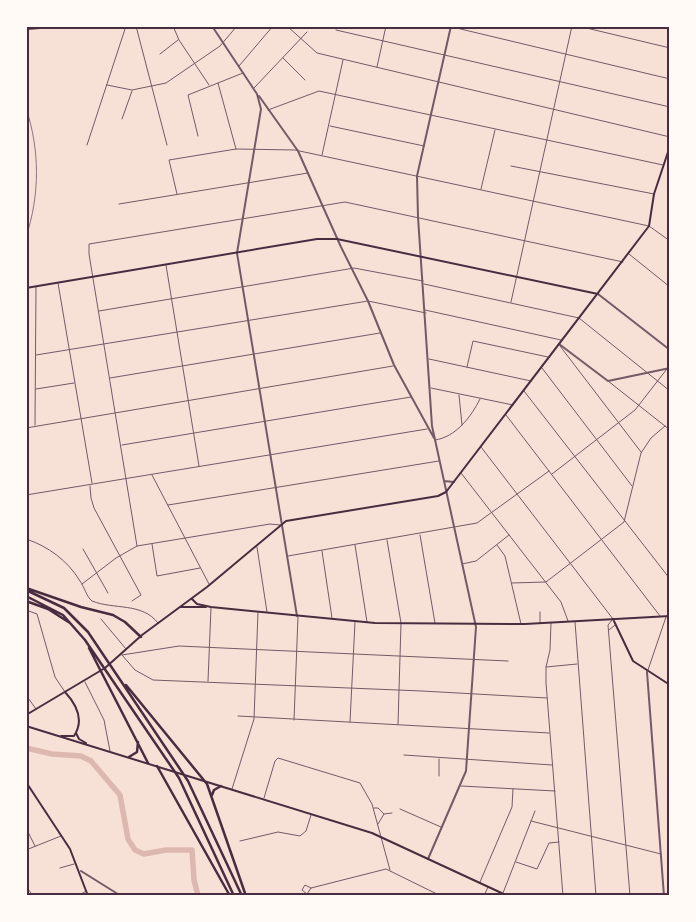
<svg xmlns="http://www.w3.org/2000/svg" width="696" height="922" font-family="Inter,sans-serif">
	<style>
		.lines { fill: none; stroke-linecap: round; stroke-linejoin: round }
		.river { stroke: #dcb8b0; stroke-width: 5.5 }
		.minor { stroke: #755966; stroke-width: 1 }
		.tertiary { stroke: #755966; stroke-width: 2 }
		.secondary { stroke: #4a2c40; stroke-width: 2 }
		.motorway { stroke: #4a2c40; stroke-width: 2.5 }
		.rail { stroke: #8f747c; stroke-width: 1 }
		.neatline { fill: none; stroke: #4a2c40; stroke-width: 2 }
	</style>
	<rect width="100%" height="100%" fill="#f7e1d7"/>
	<g class="lines">
		<path class="river" d="M 26,748 L 52,754 L 81,756 L 91,761 L 120,795 L 128,839 L 135,850 L 144,854 L 166,850 L 192,850 L 194,880 L 198,896"/>
		<path class="minor" d="M 136,26 L 167,145
			M 173,26 L 179,40 L 209,85
			M 287,26 L 317,53 L 670,137
			M 448,26 L 670,79
			M 578,26 L 670,48
			M 336,30 L 670,107
			M 160,54 L 178,40
			M 283,58 L 305,80
			M 239,66 L 273,26
			M 377,67 L 386,26
			M 218,83 L 236,149
			M 107,85 L 132,90 L 166,83 L 220,46 L 237,26
			M 254,88 L 307,32
			M 268,110 L 319,91 L 663,165
			M 122,119 L 132,91
			M 330,126 L 424,146
			M 198,136 L 188,95 L 243,73
			M 87,145 L 126,26
			M 322,155 L 343,60
			M 511,166 L 654,194
			M 481,189 L 495,130
			M 177,194 L 169,160 L 236,149 L 295,150 L 649,226 L 670,241
			M 119,204 L 308,173
			M 629,254 L 670,287
			M 166,265 L 199,466
			M 58,283 L 92,483
			M 424,284 L 579,318 L 670,391
			M 511,302 L 572,26
			M 425,310 L 561,340
			M 99,311 L 354,268 L 423,281
			M 560,346 L 641,452
			M 36,355 L 368,301 L 426,313
			M 429,359 L 531,381
			M 467,367 L 473,341 L 548,357
			M 542,368 L 632,486
			M 110,378 L 380,333
			M 608,381 L 670,430
			M 431,388 L 513,405
			M 36,389 L 74,383
			M 524,391 L 670,579
			M 459,395 L 462,425
			M 506,415 L 660,616
			M 35,425 L 36,287
			M 26,428 L 393,366
			M 435,440 C 456,437 471,417 480,399
			M 122,445 L 411,397
			M 481,447 L 613,619 L 608,625 L 630,896
			M 461,473 L 561,602 L 568,621
			M 552,474 L 635,410 L 670,365
			M 152,475 L 209,584
			M 90,486 L 91,498 L 94,508 L 141,595 L 132,601
			M 26,495 L 427,429
			M 168,505 L 439,461
			M 420,535 L 435,623
			M 26,539 C 48,546 68,561 80,581 C 85,588 86,596 92,601 C 114,610 142,602 158,623
			M 387,540 L 401,623 L 398,724
			M 152,544 L 157,576 L 200,568
			M 355,545 L 367,622
			M 497,545 L 505,556 L 521,624
			M 137,546 L 89,254 L 89,244 L 345,202 L 623,262
			M 257,547 L 267,612
			M 83,549 L 108,593
			M 322,551 L 332,618
			M 288,556 L 477,523 L 549,471
			M 462,564 L 476,561 L 509,535
			M 512,583 L 546,582 L 624,522 L 641,453 L 651,438 L 665,426
			M 82,584 L 116,558 L 137,546 L 270,524 L 280,525
			M 26,610 L 37,614 L 55,677 L 65,692
			M 540,612 L 540,623
			M 101,619 L 126,649
			M 575,622 L 596,896
			M 551,623 L 550,650 L 546,667 L 546,683 L 563,896
			M 609,630 L 615,625
			M 122,655 L 135,670 L 153,680 L 422,691 L 547,698
			M 122,655 L 179,646 L 508,661
			M 546,667 L 577,664
			M 648,670 L 666,617
			M 208,681 L 211,608
			M 85,682 L 104,720 L 110,751
			M 26,695 L 36,709
			M 238,716 L 549,733
			M 294,720 L 298,617
			M 350,722 L 355,622
			M 404,755 L 552,765
			M 439,776 L 439,759
			M 461,786 L 555,791
			M 232,789 L 254,719 L 258,612
			M 264,798 L 275,761 L 278,758 L 360,783 L 372,804 L 390,870
			M 374,808 L 378,808 L 384,814 L 378,824
			M 400,809 L 441,827
			M 384,814 L 392,813
			M 531,821 L 661,854
			M 26,828 L 35,846
			M 240,841 L 278,832 L 300,836 L 306,831 L 311,815
			M 26,850 L 61,836
			M 516,862 L 537,869 L 549,843 L 559,842
			M 60,868 L 74,864
			M 480,882 L 512,807 L 513,789
			M 26,886 L 33,896
			M 311,888 L 305,885 L 302,890 L 307,894 L 311,888 L 386,869 L 441,896
			M 503,893 L 535,811
			M 78,896 L 86,891
			M 484,896 L 488,887"/>
		<path class="tertiary" d="M 212,26 L 257,94 L 261,109 L 237,253 L 297,616
			M 259,96 L 298,151 L 341,247 L 368,301 L 394,365 L 434,438
			M 598,294 L 670,350
			M 559,344 L 608,381 L 670,368
			M 444,481 L 454,482
			M 647,672 L 664,896
			M 428,859 L 466,771 L 476,627 L 432,426 L 418,217 L 417,176 L 451,26
			M 81,871 L 121,896"/>
		<path class="secondary" d="M 26,29 L 69,26
			M 26,288 L 317,239 L 337,239 L 598,294
			M 192,599 L 197,604 L 211,607 L 375,623 L 525,624 L 670,616
			M 181,607 L 206,607
			M 613,619 L 633,661 L 670,685
			M 26,715 L 105,668 L 142,635 L 207,587 L 286,521 L 438,496 L 446,492 L 649,226 L 654,194 L 670,146
			M 26,726 L 372,833 L 508,896
			M 76,733 L 79,739 L 86,743
			M 61,736 L 74,736 C 84,721 77,705 65,692
			M 26,782 L 70,849 L 88,896"/>
		<path class="motorway" d="M 29,589 L 81,607 L 113,615 L 125,622 L 141,637
			M 26,590 L 64,608 L 88,632 L 188,781 L 242,896
			M 26,596 L 63,615 L 85,640 L 179,778 L 234,896
			M 26,601 L 48,609 L 70,623
			M 89,648 L 148,763
			M 126,685 L 207,784 L 246,896
			M 129,757 L 137,752 L 138,742
			M 157,766 L 230,896
			M 212,795 L 214,790 L 221,786"/>
		<path class="rail" d="M 26,108 C 40,150 40,195 26,237"/>
	</g>
	<rect width="696" height="922" fill="none" stroke="#fffaf5" stroke-width="55"/>
	<rect x="28" y="28" width="640" height="866" class="neatline"/>
</svg>
